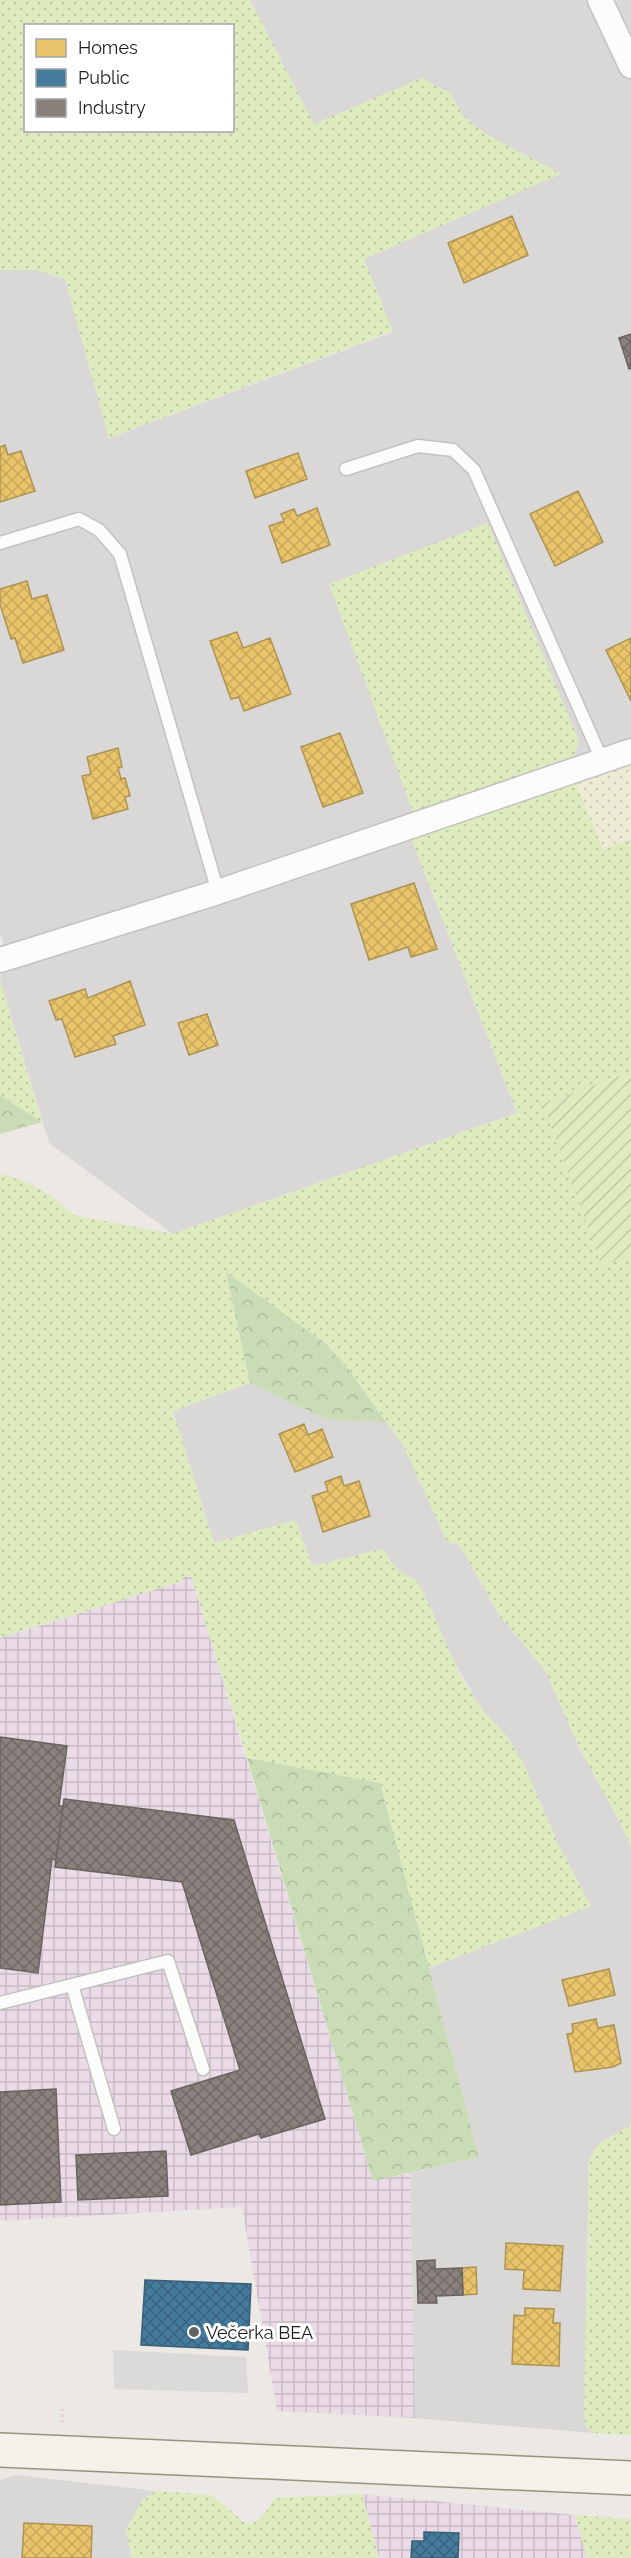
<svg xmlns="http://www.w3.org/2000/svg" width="631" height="2558" font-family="Raleway,sans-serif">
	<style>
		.residential { fill: #dad8d6 }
		.industrial { fill: url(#industrial-grid) }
		.farmland { fill: url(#farmland-dots) }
		.grass { fill: url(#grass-dots); fill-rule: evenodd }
		.forest { fill: url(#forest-crowns) }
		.garden { fill: url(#garden-furrows) }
		.parking { fill: #dcdad8 }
		.homes { fill: url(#homes-cross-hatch); stroke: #ac9253; stroke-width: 1.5 }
		.public { fill: url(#public-cross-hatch); stroke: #395e76; stroke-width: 1.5 }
		.industry { fill: url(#industry-cross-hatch); stroke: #69635f; stroke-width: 1.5 }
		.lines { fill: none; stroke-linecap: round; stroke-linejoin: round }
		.service-casing { stroke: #c4c2c0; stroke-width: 15 }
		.minor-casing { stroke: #c4c2c0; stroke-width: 27 }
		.secondary-casing { stroke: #96937c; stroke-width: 36 }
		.path { stroke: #ebd7d7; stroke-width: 4; stroke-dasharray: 3 3; stroke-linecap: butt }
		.service { stroke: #fcfcfb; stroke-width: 12 }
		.minor { stroke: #fcfcfb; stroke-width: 24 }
		.secondary { stroke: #f4f2e8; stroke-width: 33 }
		.poi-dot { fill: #656362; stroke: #fff; stroke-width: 2 }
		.labels { text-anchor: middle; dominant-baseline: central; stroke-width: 6; stroke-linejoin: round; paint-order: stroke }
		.poi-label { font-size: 18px; fill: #1c1c1c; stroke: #fff; text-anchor: start }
	</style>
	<defs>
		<pattern id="industrial-grid" width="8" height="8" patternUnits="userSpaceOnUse" patternTransform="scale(1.5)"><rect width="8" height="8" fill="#eadbe6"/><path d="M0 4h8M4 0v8" fill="none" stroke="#c8bbc5"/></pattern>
		<pattern id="farmland-dots" width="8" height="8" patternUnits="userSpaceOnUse" patternTransform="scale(1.5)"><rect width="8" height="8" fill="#eeebd5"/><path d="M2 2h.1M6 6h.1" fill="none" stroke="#ccc9b6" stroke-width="1.8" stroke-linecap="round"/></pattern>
		<pattern id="grass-dots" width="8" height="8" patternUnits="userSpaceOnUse" patternTransform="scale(1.5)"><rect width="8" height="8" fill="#ddebbf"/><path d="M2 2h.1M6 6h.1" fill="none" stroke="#bdc9a4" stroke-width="1.8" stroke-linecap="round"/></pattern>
		<pattern id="forest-crowns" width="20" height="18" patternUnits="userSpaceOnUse" patternTransform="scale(1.5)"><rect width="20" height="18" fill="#c9dcb6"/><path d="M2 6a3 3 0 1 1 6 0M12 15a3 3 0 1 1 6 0" fill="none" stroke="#acbc9c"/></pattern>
		<pattern id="garden-furrows" width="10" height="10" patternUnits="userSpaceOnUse" patternTransform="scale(1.5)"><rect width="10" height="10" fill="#ddebbf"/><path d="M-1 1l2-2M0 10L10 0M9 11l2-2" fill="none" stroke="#bdc9a4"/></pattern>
		<pattern id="homes-cross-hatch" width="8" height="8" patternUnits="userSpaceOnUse" patternTransform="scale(1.5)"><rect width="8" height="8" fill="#e9c46a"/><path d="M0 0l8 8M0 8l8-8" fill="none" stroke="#c7a85b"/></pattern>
		<pattern id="public-cross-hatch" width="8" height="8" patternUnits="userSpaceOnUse" patternTransform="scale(1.5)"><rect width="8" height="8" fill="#457b9d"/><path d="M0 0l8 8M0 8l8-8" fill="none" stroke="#39647f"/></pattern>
		<pattern id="industry-cross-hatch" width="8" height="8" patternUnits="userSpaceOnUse" patternTransform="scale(1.5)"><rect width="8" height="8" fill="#8a817c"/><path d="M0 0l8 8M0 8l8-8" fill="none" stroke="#706965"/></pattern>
	</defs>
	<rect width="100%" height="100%" fill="#ece8e4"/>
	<path class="residential" d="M 250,0 L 631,0 L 631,764 L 410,835 L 517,1113 L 173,1234 L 49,1143 L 0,980 L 4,945 L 0,933 L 0,270 L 37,270 L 65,279 L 109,438 L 393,332 L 364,259 L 560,174 L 486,134 L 462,115 L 451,94 L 422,78 L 314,125 Z
		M 250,1383 L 328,1420 L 386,1422 L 403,1445 L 450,1543 L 459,1544 L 500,1616 L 545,1670 L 582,1753 L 619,1820 L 631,1847 L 631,2125 L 597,2145 L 589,2161 L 584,2418 L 586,2427 L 595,2433 L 415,2418 L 410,2173 L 479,2157 L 429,1968 L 591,1906 L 558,1844 L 523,1762 L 509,1739 L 481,1708 L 404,1576 L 393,1566 L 383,1549 L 312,1566 L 296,1520 L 214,1543 L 173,1411 Z
		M 16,2475 L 156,2491 L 142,2500 L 126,2531 L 132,2558 L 0,2558 L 0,2480 Z"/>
	<path class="industrial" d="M 191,1575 L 373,2181 L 410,2173 L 415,2418 L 277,2411 L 242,2207 L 0,2221 L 0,1638 L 183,1581 L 182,1578 Z
		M 362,2494 L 575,2515 L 587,2558 L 379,2558 Z"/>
	<path class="farmland" d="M 631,764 L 631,839 L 603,850 L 575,781 Z"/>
	<path class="grass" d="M 0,0 L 250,0 L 314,124 L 422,78 L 451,94 L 462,115 L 486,134 L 561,174 L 364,259 L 393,331 L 109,438 L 65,279 L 37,270 L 0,270 ZM 26,26 L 232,26 L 232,130 L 26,130 Z
		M 488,523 L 579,741 L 574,756 L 413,812 L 329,584 Z
		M 575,781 L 603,850 L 631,839 L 631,1072 L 543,1104 L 602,1266 L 631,1254 L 631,1847 L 619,1820 L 582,1753 L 545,1670 L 500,1616 L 459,1544 L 450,1543 L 445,1537 L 403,1445 L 350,1371 L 326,1344 L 226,1273 L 250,1383 L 173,1411 L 214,1543 L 296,1520 L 312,1566 L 383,1549 C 392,1563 398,1574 415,1579 L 425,1595 L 461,1677 L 481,1708 L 509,1739 L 523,1762 L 558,1844 L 591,1906 L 429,1968 L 380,1784 L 247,1758 L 191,1575 L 182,1578 L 183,1581 L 0,1638 L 0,1174 C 24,1178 58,1197 73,1215 L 173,1234 L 517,1113 L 410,835 Z
		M 0,980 L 42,1122 L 0,1095 Z
		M 631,2125 L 631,2435 L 595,2433 L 586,2427 L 584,2418 L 589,2161 L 597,2145 Z
		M 156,2491 L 212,2495 L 245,2523 C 261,2525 267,2510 274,2498 L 362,2494 L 379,2558 L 132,2558 L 126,2531 L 142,2500 Z
		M 575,2515 L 631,2519 L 631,2558 L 587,2558 Z"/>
	<path class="forest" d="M 0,1095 L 42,1122 L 0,1134 Z
		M 226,1272 L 326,1344 L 350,1371 L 386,1422 L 328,1420 L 250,1383 Z
		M 247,1758 L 380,1783 L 479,2157 L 373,2181 Z"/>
	<path class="garden" d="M 631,1072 L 631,1254 L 602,1266 L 543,1104 Z"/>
	<path class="parking" d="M 113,2350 L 246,2357 L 248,2393 L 114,2389 Z"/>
	<path class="homes" d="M 512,216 L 528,255 L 464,283 L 448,243 Z
		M 5,445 L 8,455 L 21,451 L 35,491 L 0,502 L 0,447 Z
		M 298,453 L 307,479 L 255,498 L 246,471 Z
		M 578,491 L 603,542 L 555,566 L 530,514 Z
		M 317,508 L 330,545 L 282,563 L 269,526 L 284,521 L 281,514 L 294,509 L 297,516 Z
		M 27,581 L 32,599 L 47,595 L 64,650 L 23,663 L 15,638 L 11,639 L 0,604 L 0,589 Z
		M 237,632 L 243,648 L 270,638 L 291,694 L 244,711 L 239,697 L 231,699 L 210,641 Z
		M 631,638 L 631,701 L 606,650 Z
		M 340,733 L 363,793 L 323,807 L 301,747 Z
		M 118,748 L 122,767 L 118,768 L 121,779 L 125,778 L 130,796 L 125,797 L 128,809 L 93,819 L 82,776 L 91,774 L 87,757 Z
		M 414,883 L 437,949 L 411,957 L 408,947 L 369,960 L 351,904 Z
		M 130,981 L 145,1025 L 113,1036 L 116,1044 L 75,1057 L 62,1019 L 56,1020 L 49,1001 L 85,989 L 88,998 Z
		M 207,1014 L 218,1045 L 189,1055 L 178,1023 Z
		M 304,1424 L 308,1435 L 322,1429 L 333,1457 L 295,1472 L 279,1434 Z
		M 341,1476 L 344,1486 L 359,1481 L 370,1516 L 323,1532 L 312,1496 L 328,1491 L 325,1482 Z
		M 609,1969 L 615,1995 L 569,2006 L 562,1980 Z
		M 596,2019 L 598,2028 L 614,2025 L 621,2063 L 613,2067 L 575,2072 L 567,2034 L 573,2033 L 572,2024 Z
		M 506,2243 L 563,2246 L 560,2291 L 523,2289 L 524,2270 L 505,2269 Z
		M 476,2267 L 477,2294 L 463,2295 L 462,2268 Z
		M 525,2308 L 554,2309 L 553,2323 L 560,2323 L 559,2366 L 512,2364 L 514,2315 L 525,2316 Z
		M 24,2523 L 92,2526 L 91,2558 L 22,2558 Z"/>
	<path class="public" d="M 145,2280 L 251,2284 L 248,2350 L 141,2345 Z
		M 424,2532 L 459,2533 L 458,2558 L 411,2558 L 412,2541 L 424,2541 Z"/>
	<path class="industry" d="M 631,334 L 631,368 L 629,369 L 619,338 Z
		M 0,1737 L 67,1746 L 59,1806 L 63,1806 L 56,1860 L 52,1859 L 38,1973 L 0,1968 Z
		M 64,1799 L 234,1820 L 325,2119 L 261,2138 L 259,2134 L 191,2155 L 171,2091 L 240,2070 L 182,1882 L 55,1867 Z
		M 56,2089 L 61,2202 L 0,2205 L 0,2092 Z
		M 166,2151 L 168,2196 L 78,2200 L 76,2155 Z
		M 435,2260 L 435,2269 L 462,2268 L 463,2295 L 436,2296 L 437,2303 L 418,2303 L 417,2261 Z"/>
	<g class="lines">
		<defs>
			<path id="service" d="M 346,469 L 418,446 L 453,450 L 474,470 L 602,760
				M 0,543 L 79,519 L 99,530 L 120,554 L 218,892
				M 72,1985 L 114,2129
				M 0,2003 L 168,1961 L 203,2069"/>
			<path id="minor" d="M 600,0 L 631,66
				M 0,960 L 218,892 L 631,751"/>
			<path id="secondary" d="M 0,2450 L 631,2478"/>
		</defs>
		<use href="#service" class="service-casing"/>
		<use href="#minor" class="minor-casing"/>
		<use href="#secondary" class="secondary-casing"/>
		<path class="path" d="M 62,2423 L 62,2409"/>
		<use href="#service" class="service"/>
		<use href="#minor" class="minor"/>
		<use href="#secondary" class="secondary"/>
	</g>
	<circle class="poi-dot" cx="194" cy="2332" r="6"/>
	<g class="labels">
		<g class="poi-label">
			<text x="206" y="2332">Večerka BEA</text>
		</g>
	</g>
	<rect x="24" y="24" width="210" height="108" fill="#ffffff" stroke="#a4a4a4" stroke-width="1.5"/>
	<rect x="36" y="39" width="30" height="18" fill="#e9c46a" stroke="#a4a4a4" stroke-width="1.5"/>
	<text x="78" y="54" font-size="18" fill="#1c1c1c">Homes</text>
	<rect x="36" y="69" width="30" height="18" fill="#457b9d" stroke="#a4a4a4" stroke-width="1.5"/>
	<text x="78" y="84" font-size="18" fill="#1c1c1c">Public</text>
	<rect x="36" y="99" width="30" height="18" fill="#8a817c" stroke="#a4a4a4" stroke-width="1.5"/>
	<text x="78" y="114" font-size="18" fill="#1c1c1c">Industry</text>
</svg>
